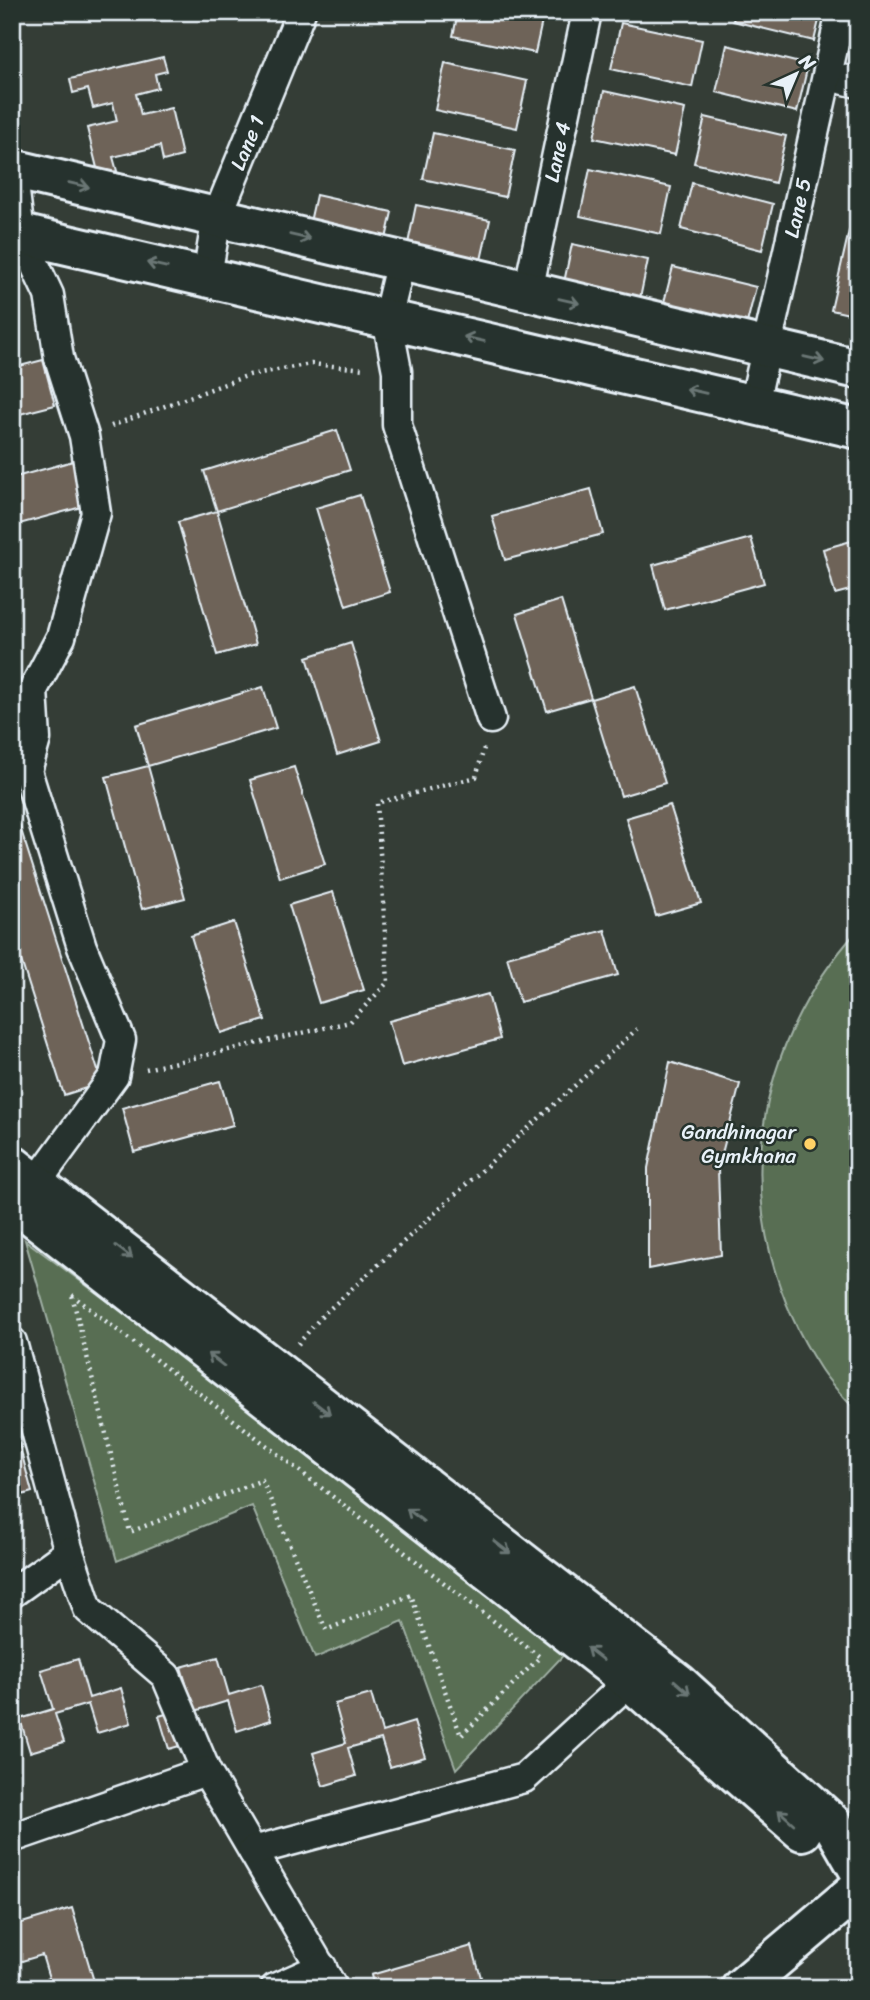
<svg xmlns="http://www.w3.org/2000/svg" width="870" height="2000" font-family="Sriracha,sans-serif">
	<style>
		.green { fill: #586e52; stroke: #a0b0a5; stroke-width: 2 }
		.building { fill: #6e6458; stroke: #e8f1f8; stroke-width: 2 }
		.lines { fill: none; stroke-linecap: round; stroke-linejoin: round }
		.street-casing { stroke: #e8f1f8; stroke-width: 33 }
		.secondary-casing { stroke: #e8f1f8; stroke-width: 44 }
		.path { stroke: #e8f1f8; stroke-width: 4.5; stroke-dasharray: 2 5; stroke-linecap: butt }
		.street { stroke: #26332d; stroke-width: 28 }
		.secondary { stroke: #26332d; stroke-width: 38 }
		.oneway { stroke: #6a7674 }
		.poi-dot { fill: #ffd166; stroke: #26332d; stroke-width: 2.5 }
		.labels { text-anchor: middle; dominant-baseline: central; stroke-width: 5; stroke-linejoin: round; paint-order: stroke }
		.street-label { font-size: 21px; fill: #e8f1f8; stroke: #26332d }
		.poi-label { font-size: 21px; fill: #e8f1f8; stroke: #26332d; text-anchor: end }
	</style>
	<rect width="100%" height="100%" fill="#343d36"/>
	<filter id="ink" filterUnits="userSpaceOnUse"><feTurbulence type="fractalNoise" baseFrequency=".0143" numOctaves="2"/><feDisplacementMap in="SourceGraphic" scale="14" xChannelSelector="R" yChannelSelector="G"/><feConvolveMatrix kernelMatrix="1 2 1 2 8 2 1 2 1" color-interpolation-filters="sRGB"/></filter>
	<g filter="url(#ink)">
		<path class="green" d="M 858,930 L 858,1413 C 845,1398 830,1384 820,1368 C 728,1225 744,1056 858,930 Z
			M 25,1240 L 573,1645 L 456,1769 L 403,1621 L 315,1658 L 252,1506 L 117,1561 Z"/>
		<path class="building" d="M 152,12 L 171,12 L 172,17 L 154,21 Z
			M 458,12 L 544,12 L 535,53 L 453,36 Z
			M 735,12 L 821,12 L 814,41 L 733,21 Z
			M 621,23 L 702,40 L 692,87 L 611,69 Z
			M 727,45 L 808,65 L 797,112 L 716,92 Z
			M 163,57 L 167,71 L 155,74 L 158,88 L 136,94 L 141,115 L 171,108 L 182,156 L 163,161 L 160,146 L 113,157 L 117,171 L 99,176 L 87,128 L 117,121 L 113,103 L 93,108 L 88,89 L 73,93 L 70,79 Z
			M 445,63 L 527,81 L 517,128 L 435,110 Z
			M 604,91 L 685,109 L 675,155 L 594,138 Z
			M 705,117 L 786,136 L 775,183 L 694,163 Z
			M 433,133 L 515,150 L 505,197 L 423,179 Z
			M 590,169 L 671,187 L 661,234 L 580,216 Z
			M 692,183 L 773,204 L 762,250 L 681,229 Z
			M 316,195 L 392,212 L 384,248 L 308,231 Z
			M 416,205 L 490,220 L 479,269 L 406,253 Z
			M 849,231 L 858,233 L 858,316 L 831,310 Z
			M 572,244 L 648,260 L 638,308 L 562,292 Z
			M 673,267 L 756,287 L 745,331 L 662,310 Z
			M 43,360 L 55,405 L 12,416 L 12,368 Z
			M 337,430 L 350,470 L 217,511 L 204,471 Z
			M 73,461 L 85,506 L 12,526 L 12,478 Z
			M 591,489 L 603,534 L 505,560 L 492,516 Z
			M 360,495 L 390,592 L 346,606 L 316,508 Z
			M 217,511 L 256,644 L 217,655 L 178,522 Z
			M 751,538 L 764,583 L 665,610 L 653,565 Z
			M 858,539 L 858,588 L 835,594 L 823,549 Z
			M 561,600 L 591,698 L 547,711 L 517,614 Z
			M 351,643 L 381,741 L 337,755 L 307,657 Z
			M 635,686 L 665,783 L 621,796 L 591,699 Z
			M 263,687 L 276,728 L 148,766 L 136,725 Z
			M 148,766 L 185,898 L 142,909 L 106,777 Z
			M 294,767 L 325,864 L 280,878 L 250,780 Z
			M 670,805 L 701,903 L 656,916 L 626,818 Z
			M 14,808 L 102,1083 L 64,1095 L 12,932 Z
			M 333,892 L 364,990 L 319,1003 L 289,905 Z
			M 234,922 L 265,1020 L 221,1033 L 191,936 Z
			M 605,930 L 618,975 L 520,1002 L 507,957 Z
			M 488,994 L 500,1039 L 402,1066 L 389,1021 Z
			M 670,1062 L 740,1084 L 718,1169 L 721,1255 L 648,1269 L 648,1168 Z
			M 220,1081 L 233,1125 L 134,1152 L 122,1108 Z
			M 12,1418 L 32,1492 L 12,1498 Z
			M 218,1657 L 229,1695 L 261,1685 L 271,1720 L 237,1731 L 228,1701 L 195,1711 L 203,1739 L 169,1749 L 159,1716 L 193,1706 L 181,1667 Z
			M 78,1659 L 89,1698 L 121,1688 L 131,1723 L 97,1733 L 88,1704 L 55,1714 L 64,1742 L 30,1752 L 20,1719 L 53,1709 L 41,1670 Z
			M 371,1694 L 382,1732 L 414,1722 L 425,1757 L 390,1767 L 381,1739 L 348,1748 L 356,1776 L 323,1786 L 313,1753 L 346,1743 L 335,1704 Z
			M 72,1908 L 96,1988 L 52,1988 L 42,1955 L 12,1964 L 12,1926 Z
			M 472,1946 L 484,1988 L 374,1988 L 371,1975 Z"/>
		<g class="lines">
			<defs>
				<g id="street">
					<path d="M 828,76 L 858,83"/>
					<path d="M 12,168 L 20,233 L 49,295 L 59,358 L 84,436 L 96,513 L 61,637 L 33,690 L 36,739 L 27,771 L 82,947 L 121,1040 L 114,1076 L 36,1183"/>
					<path d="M 401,261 L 387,319 L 397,371 L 397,425 L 491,719"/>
					<path id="s1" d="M 207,276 L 217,217 L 301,12"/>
					<path id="s2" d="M 528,291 L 587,12"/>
					<path id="s3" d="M 754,404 L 841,12"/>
					<path d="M 12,1342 L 69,1552 L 88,1609 L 166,1676 L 206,1771 L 333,1988"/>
					<path d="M 12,1593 L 69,1552"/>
					<path d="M 12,1838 L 206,1771"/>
					<path d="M 253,1851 L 524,1778 L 643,1669"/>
					<path d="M 275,1988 L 322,1967"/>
				</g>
				<path id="secondary" d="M 12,169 L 858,369
					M 12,232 L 858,429
					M 12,1165 L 678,1683 L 832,1823 L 858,1868
					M 12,1200 L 630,1681 L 802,1831
					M 741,1988 L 858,1889"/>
			</defs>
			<use href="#street" class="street-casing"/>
			<use href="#secondary" class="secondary-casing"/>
			<path class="path" d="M 111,426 L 249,375 L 311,364 L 365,369
				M 146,1069 L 350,1022 L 388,982 L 377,803 L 476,777 L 484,748
				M 72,1295 L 540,1657 L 461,1736 L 411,1595 L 326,1630 L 262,1480 L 130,1532 Z
				M 298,1344 L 322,1316 L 637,1029"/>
			<use href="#street" class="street"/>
			<use href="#secondary" class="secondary"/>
		</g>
		<defs><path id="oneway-shaft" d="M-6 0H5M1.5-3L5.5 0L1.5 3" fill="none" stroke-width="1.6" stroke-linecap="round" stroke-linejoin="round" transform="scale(1.75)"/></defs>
		<g class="oneway">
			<use href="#oneway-shaft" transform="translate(79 185) rotate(13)"/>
			<use href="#oneway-shaft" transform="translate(300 237) rotate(13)"/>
			<use href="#oneway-shaft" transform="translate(157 265) rotate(-167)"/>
			<use href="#oneway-shaft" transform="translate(569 301) rotate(13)"/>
			<use href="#oneway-shaft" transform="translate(474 339) rotate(-167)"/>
			<use href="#oneway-shaft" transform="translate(814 359) rotate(13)"/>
			<use href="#oneway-shaft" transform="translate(696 391) rotate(-167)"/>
			<use href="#oneway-shaft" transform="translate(124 1252) rotate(38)"/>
			<use href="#oneway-shaft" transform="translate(216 1360) rotate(-142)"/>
			<use href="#oneway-shaft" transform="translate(322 1408) rotate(38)"/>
			<use href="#oneway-shaft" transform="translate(415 1515) rotate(-142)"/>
			<use href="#oneway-shaft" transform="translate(502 1547) rotate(38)"/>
			<use href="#oneway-shaft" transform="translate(595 1654) rotate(-142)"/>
			<use href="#oneway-shaft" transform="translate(682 1687) rotate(41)"/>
			<use href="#oneway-shaft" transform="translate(786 1817) rotate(-138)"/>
		</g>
	</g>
	<circle class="poi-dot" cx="810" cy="1144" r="7"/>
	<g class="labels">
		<g class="street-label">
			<text stroke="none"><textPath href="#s1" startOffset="140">Lane 1</textPath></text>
			<text stroke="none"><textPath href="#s2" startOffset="142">Lane 4</textPath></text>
			<text stroke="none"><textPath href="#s3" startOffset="201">Lane 5</textPath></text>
		</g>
		<g class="poi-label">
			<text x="796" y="1132">Gandhinagar<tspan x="796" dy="24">Gymkhana</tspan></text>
		</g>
	</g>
	<rect width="870" height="2000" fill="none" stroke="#26332d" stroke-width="42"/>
	<rect x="21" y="21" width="828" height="1958" fill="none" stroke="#e8f1f8" stroke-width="2.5" filter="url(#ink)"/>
	<g transform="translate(796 74) rotate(44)" stroke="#26332d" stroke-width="5" paint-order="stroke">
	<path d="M0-5L12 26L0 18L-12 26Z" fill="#e8f1f8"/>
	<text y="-10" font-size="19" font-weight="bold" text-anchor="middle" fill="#e8f1f8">N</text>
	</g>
</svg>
